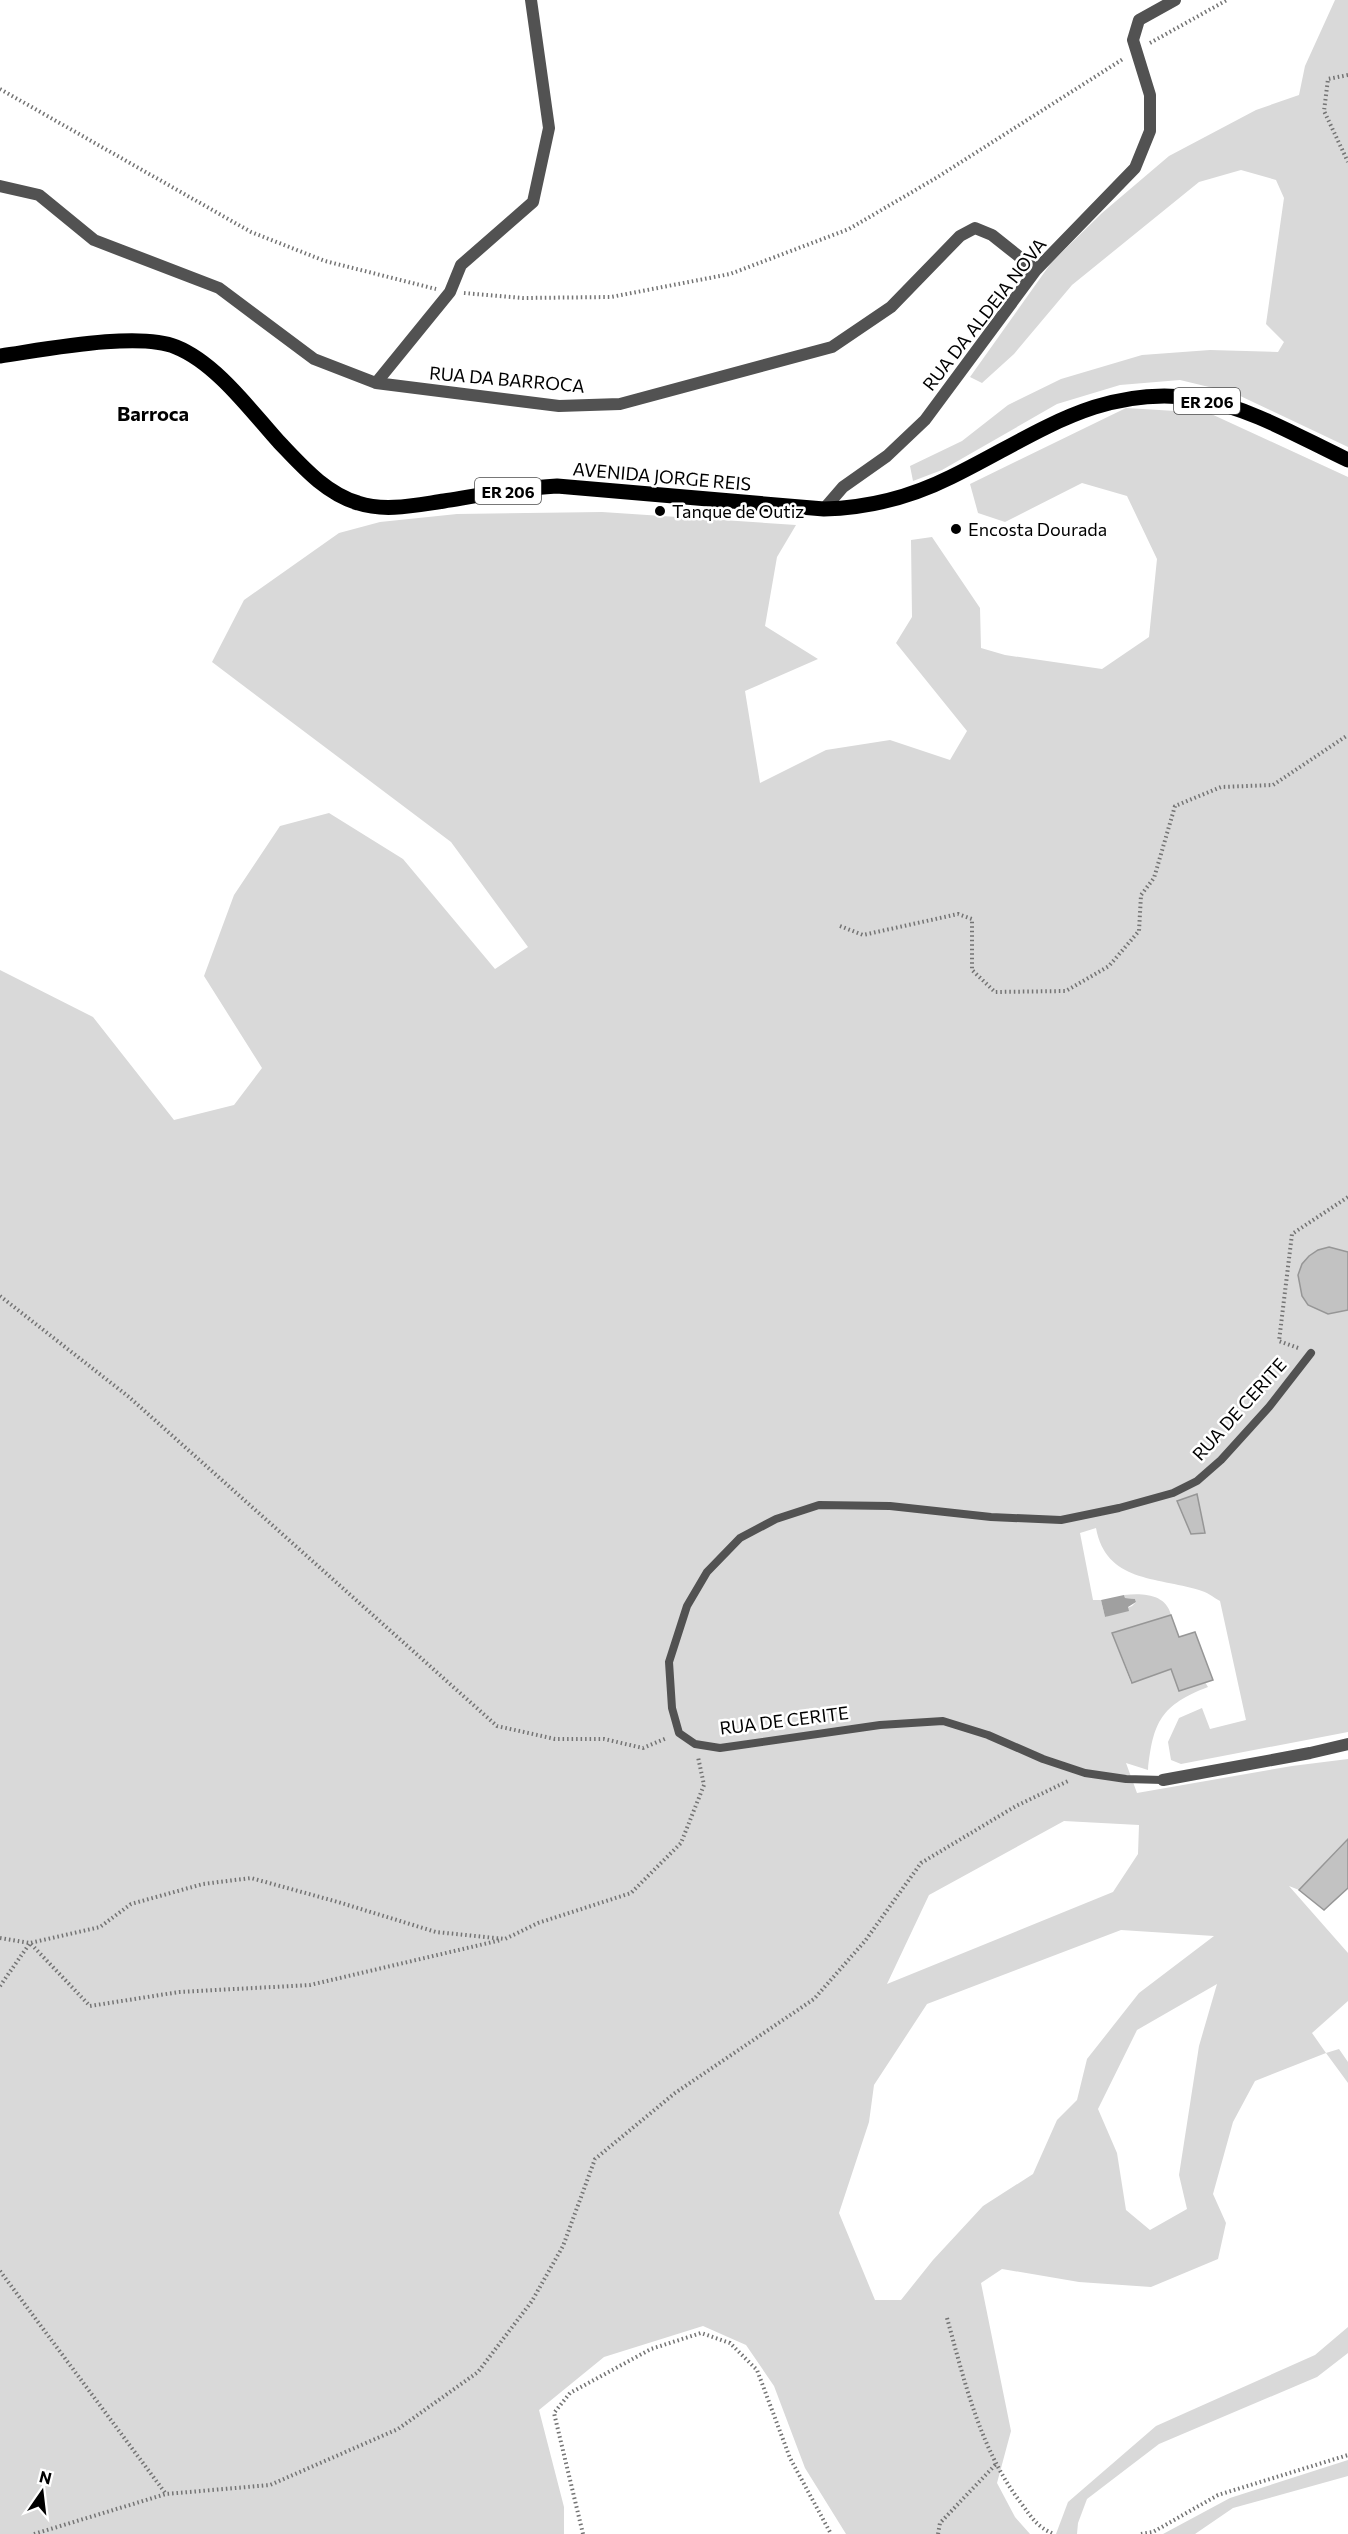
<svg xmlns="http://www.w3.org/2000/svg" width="1348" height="2534" font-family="Commissioner,sans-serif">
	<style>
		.green { fill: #d9d9d9; fill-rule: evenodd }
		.water { fill: #a0a0a0 }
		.building { fill: #c2c2c2; stroke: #969696; stroke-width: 1.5 }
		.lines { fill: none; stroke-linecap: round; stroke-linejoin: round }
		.path { stroke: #747474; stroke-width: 4; stroke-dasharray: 1.5 3; stroke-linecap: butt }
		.lane { stroke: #525252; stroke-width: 8 }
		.street { stroke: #525252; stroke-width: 12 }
		.primary { stroke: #000; stroke-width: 15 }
		.poi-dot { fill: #000; stroke: #fff; stroke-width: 2 }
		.labels { text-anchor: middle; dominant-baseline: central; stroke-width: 5; stroke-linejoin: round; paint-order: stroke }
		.shield { fill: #fff; stroke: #4c4c4c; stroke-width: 1.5 }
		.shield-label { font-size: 16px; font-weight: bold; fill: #000 }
		.street-label { font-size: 18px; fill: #000; stroke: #fff }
		.poi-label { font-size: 18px; fill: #000; stroke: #fff; text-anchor: start }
		.neighbourhood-label { font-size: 20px; font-weight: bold; fill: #000; stroke: #fff }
	</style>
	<rect width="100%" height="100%" fill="#fff"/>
	<path class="green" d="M 1335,0 L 1348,0 L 1348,447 L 1234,393 L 1180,380 L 1120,385 L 1057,404 L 942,470 L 913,481 L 910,466 L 962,441 L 1008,405 L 1061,379 L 1142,355 L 1210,350 L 1278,352 L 1284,342 L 1266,324 L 1284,198 L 1276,180 L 1241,170 L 1199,182 L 1072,285 L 1014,354 L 982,383 L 970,377 L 1051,263 L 1102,213 L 1169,156 L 1256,110 L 1299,95 L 1305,66 Z
		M 1126,408 L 1209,413 L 1348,477 L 1348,1732 L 1181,1764 L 1171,1760 L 1168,1742 L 1179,1718 L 1202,1708 L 1210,1729 L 1246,1720 L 1220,1601 C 1213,1597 1207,1592 1199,1590 C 1156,1577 1106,1582 1096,1528 L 1080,1533 L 1093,1600 L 1101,1600 L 1105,1617 L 1132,1606 L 1136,1602 L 1135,1599 L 1125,1598 L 1124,1595 C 1143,1593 1166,1594 1171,1615 L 1112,1633 L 1131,1683 L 1171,1669 L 1179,1691 L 1205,1682 L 1208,1687 C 1161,1705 1153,1722 1148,1770 L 1126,1763 L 1137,1793 L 1292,1766 L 1348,1759 L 1348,1846 L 1344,1843 L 1299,1890 L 1289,1886 L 1348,1953 L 1348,2001 L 1312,2033 L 1326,2053 L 1339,2049 L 1348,2062 L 1348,2083 L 1326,2053 L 1255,2081 L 1233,2122 L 1213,2194 L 1226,2223 L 1218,2259 L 1151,2287 L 1079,2282 L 1002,2269 L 981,2283 L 1011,2431 L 997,2483 L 1015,2517 L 1030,2534 L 846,2534 L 805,2468 L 774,2386 L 746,2345 L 703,2326 L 604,2357 L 539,2410 L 564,2507 L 564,2534 L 0,2534 L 0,970 L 93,1017 L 174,1120 L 234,1105 L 262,1068 L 204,976 L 234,895 L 280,826 L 329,813 L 403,859 L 495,969 L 528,947 L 451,842 L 212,662 L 244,600 L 339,533 L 380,522 L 457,514 L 602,512 L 796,525 L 777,557 L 765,626 L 818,659 L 745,691 L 760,783 L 826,750 L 890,740 L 950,760 L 967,731 L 896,643 L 912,617 L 911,540 L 932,537 L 980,608 L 981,648 L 1005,655 L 1102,669 L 1149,637 L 1157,559 L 1127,496 L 1082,483 L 1005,522 L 978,513 L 970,484 ZM 1064,1821 L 1139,1825 L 1138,1854 L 1113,1892 L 887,1984 L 929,1895 ZM 1121,1930 L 1214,1936 L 1139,1993 L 1087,2059 L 1077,2100 L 1057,2120 L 1033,2174 L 983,2206 L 933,2260 L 901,2300 L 875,2300 L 839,2213 L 869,2122 L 874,2085 L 927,2004 ZM 1217,1984 L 1199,2046 L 1179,2175 L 1187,2209 L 1150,2230 L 1126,2210 L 1117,2153 L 1098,2109 L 1137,2030 Z
		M 1348,2327 L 1348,2353 L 1317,2377 L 1159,2444 L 1087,2499 L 1078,2523 L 1077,2534 L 1056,2534 L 1068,2502 L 1156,2426 L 1315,2355 Z
		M 1348,2460 L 1348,2476 L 1233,2508 L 1195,2534 L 1163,2534 L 1230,2498 Z"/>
	<path class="water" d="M 1124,1595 L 1125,1598 L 1135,1599 L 1136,1602 L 1128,1607 L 1129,1611 L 1105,1617 L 1101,1600 Z"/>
	<path class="building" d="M 1329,1247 L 1348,1252 L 1348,1310 L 1328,1314 L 1308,1305 L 1302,1296 L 1298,1275 L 1302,1264 L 1309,1256 L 1318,1250 Z
		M 1197,1494 L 1205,1533 L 1191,1534 L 1177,1501 Z
		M 1171,1615 L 1179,1637 L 1195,1632 L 1213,1680 L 1179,1691 L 1171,1669 L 1132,1683 L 1112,1633 Z
		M 1348,1839 L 1348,1888 L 1324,1910 L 1299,1890 Z"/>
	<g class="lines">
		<path class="path" d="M 1150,43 L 1227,0
			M 1348,75 L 1328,79 L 1324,111 L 1348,162
			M 0,89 L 251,232 L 325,261 L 436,289
			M 464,293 L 523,298 L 611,297 L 730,274 L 849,229 L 936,178 L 1123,59
			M 840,926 L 863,935 L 958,914 L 972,919 L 972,970 L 995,992 L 1066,991 L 1109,966 L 1139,931 L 1141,895 L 1154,878 L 1175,806 L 1221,787 L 1273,785 L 1348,735
			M 0,1296 L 129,1397 L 497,1726 L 555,1739 L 604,1739 L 643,1748 L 667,1738
			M 1298,1348 L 1279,1341 L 1292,1234 L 1348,1197
			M 0,1938 L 30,1943 L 100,1927 L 131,1904 L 203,1884 L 251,1878 L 338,1902 L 436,1932 L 505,1939 L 538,1923 L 631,1893 L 681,1843 L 704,1785 L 698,1757
			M 0,1986 L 30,1943 L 90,2006 L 179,1992 L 310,1985 L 501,1940
			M 0,2271 L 166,2494
			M 947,2318 C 965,2383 980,2449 1021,2503 C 1032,2518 1037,2527 1054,2534
			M 34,2534 L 166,2494 L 270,2485 L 398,2429 L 478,2372 L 532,2301 L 563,2246 L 595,2159 L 675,2093 L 814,1999 L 865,1941 L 921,1863 L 1016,1806 L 1068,1781
			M 583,2534 L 554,2413 L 570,2393 L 651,2349 L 701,2333 L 730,2343 L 757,2370 L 790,2458 L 831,2534
			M 938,2534 L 940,2523 L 996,2464
			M 1141,2534 L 1153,2532 L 1218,2495 L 1348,2455"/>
		<path class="lane" d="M 1163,1780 L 1126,1779 L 1085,1773 L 1043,1759 L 988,1735 L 943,1721 L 880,1725 L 720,1748 L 695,1744 L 679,1733 L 672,1708 L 669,1662 L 687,1606 L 707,1572 L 740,1538 L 776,1519 L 819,1505 L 890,1506 L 991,1517 L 1061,1520 L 1119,1508 L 1173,1493 L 1197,1481 L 1221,1460 L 1269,1407 L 1311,1353"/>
		<path class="street" d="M 0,186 L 39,195 L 94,240 L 219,288 L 314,359 L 376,383 L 559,406 L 620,404 L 832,347 L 891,307 L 960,236 L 975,228 L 992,235 L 1036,270
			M 376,383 L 450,292 L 461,265 L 533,202 L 549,128 L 531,0
			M 824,509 L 843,487 L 887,456 L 925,420 L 1036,270 L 1135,168 L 1150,131 L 1150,95 L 1133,40 L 1139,20 L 1175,0
			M 1163,1780 L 1310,1753 L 1348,1744"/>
		<path class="primary" d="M 0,356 C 43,350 138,331 176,347 C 216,363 251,411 279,442 C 302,466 325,493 358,503 C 385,512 416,505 444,501 C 481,495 518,488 557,486 L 824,509 C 869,508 911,497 951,477 C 1035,436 1101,382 1201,399 C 1253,409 1301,438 1348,460"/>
	</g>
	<g class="poi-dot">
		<circle cx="660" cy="511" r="6"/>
		<circle cx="956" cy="529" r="6"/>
	</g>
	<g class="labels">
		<g class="shield">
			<rect x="1174" y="388" width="66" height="26" rx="4.5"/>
			<rect x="475" y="478" width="66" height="26" rx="4.5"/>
		</g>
		<g class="shield-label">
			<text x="1207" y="401">ER 206</text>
			<text x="508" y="491">ER 206</text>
		</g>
		<g class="street-label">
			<text transform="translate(984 314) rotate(-52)">RUA DA ALDEIA NOVA</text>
			<text transform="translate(507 379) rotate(5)">RUA DA BARROCA</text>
			<text transform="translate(662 476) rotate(5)">AVENIDA JORGE REIS</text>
			<text transform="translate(1239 1409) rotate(-48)">RUA DE CERITE</text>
			<text transform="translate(784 1720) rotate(-7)">RUA DE CERITE</text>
		</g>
		<g class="poi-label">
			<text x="672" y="511">Tanque de Outiz</text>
			<text x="968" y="529">Encosta Dourada</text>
		</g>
		<g class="neighbourhood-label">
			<text x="153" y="413">Barroca</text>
		</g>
	</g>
	<g transform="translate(42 2492) rotate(14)" stroke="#ffffff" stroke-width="4.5" paint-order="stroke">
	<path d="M0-4.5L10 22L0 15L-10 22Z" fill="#000000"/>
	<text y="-9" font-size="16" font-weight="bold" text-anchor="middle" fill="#000000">N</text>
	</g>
</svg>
